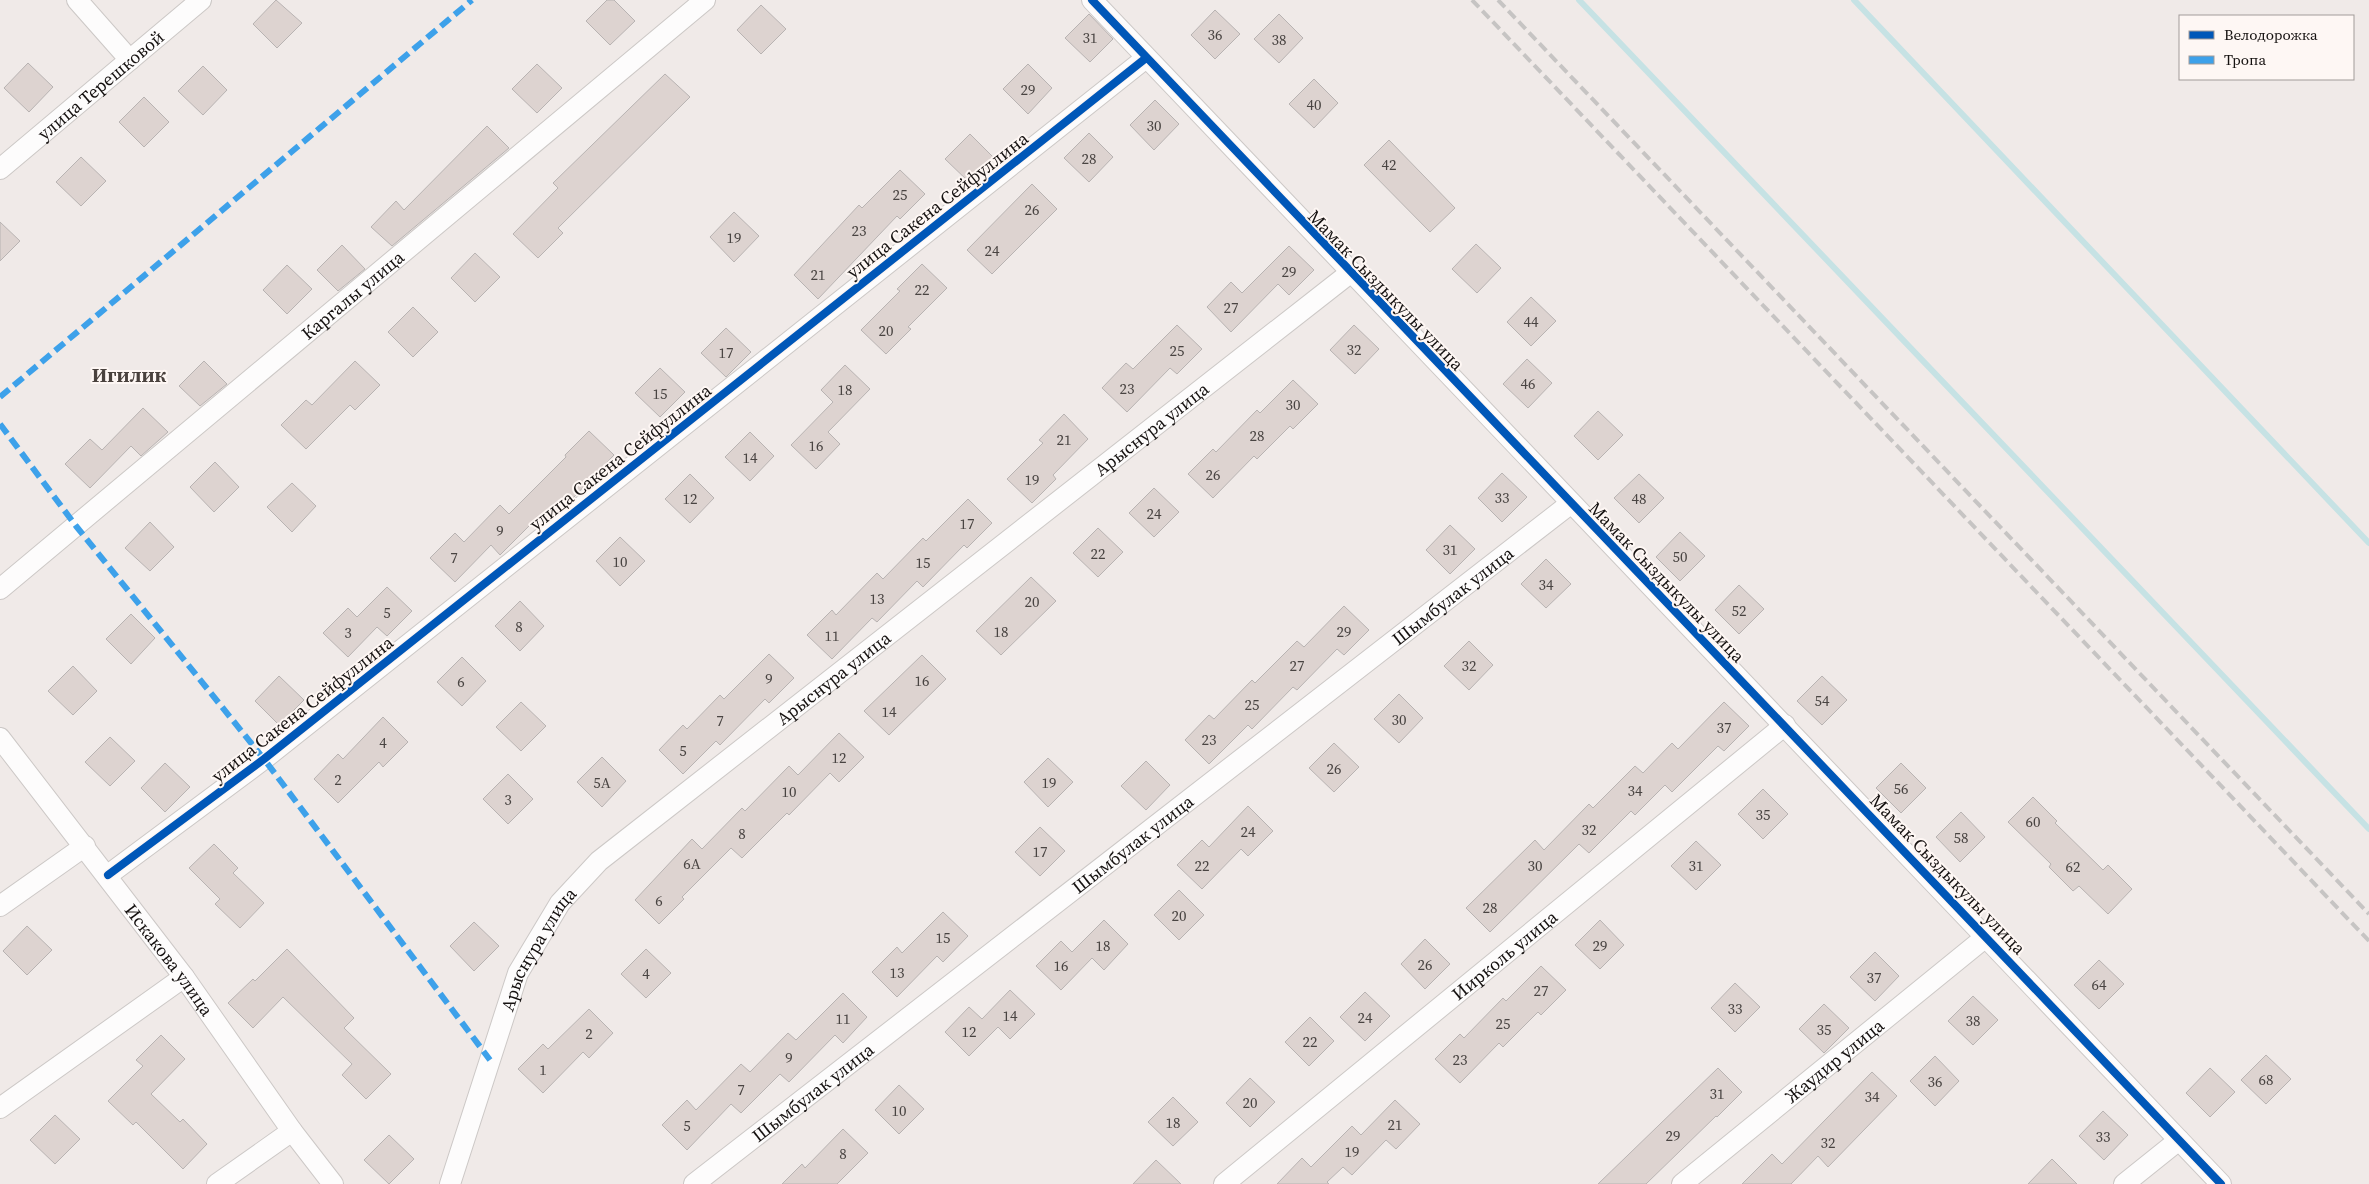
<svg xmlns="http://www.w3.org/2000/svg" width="2369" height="1184" font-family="'Source Serif 4',serif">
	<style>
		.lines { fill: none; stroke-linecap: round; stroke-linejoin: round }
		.stream { stroke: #c6e2e4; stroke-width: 6 }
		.building { fill: #ddd3d0; stroke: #b8b3b2 }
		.street-casing { stroke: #ccc8c6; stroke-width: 22 }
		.street { stroke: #fdfcfc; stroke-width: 20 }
		.rail { stroke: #c6c4c3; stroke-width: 4; stroke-dasharray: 10 5; stroke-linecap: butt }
		.quiet { stroke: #3da1ea; stroke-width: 6; stroke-dasharray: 12 6; stroke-linecap: butt }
		.cycleway-casing { stroke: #fef7f4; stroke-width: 11 }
		.cycleway { stroke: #0057b8; stroke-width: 8 }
		.labels { text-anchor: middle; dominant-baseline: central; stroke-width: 4; stroke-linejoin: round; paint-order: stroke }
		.number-label { font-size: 15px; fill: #494442 }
		.street-label { font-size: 18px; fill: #151110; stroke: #fef7f4 }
		.quarter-label { font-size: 20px; font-weight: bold; fill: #49413d; stroke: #fef7f4 }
	</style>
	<rect width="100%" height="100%" fill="#f0eae8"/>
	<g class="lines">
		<path class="stream" d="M 1579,0 L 2369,829
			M 1854,0 L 2369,543"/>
	</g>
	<path class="building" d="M 276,0 L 302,23 L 277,48 L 253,24 Z
		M 607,0 L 614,0 L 635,21 L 610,45 L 586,21 Z
		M 761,5 L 786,29 L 761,54 L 737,30 Z
		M 1215,10 L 1240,34 L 1215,59 L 1191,35 Z
		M 1089,14 L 1113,39 L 1090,62 L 1065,38 Z
		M 1279,14 L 1303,38 L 1279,63 L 1254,39 Z
		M 28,63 L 53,87 L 29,112 L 4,88 Z
		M 537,64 L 562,88 L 537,113 L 512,89 Z
		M 1028,64 L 1052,88 L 1028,114 L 1003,89 Z
		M 203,66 L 227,90 L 203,115 L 178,91 Z
		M 665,74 L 690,97 L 558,228 L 563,233 L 538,258 L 513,234 L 558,188 L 553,183 Z
		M 1314,79 L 1338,103 L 1314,128 L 1289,104 Z
		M 144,97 L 169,122 L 144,147 L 119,122 Z
		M 1155,100 L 1179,124 L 1154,150 L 1130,125 Z
		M 487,126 L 509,148 L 392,246 L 371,227 L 396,201 L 404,210 Z
		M 1089,133 L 1113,157 L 1089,182 L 1064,158 Z
		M 970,134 L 995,159 L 970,183 L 945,159 Z
		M 1389,140 L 1455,208 L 1430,232 L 1364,165 Z
		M 81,157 L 106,181 L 81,206 L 56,182 Z
		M 900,170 L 925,194 L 900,219 L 897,216 L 818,299 L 794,275 L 859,205 L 862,208 Z
		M 1032,184 L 1057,209 L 992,274 L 967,250 Z
		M 734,212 L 759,236 L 734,262 L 710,237 Z
		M 0,222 L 20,241 L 0,261 Z
		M 1476,244 L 1501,268 L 1477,293 L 1452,269 Z
		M 342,245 L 365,269 L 338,291 L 317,270 Z
		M 1289,246 L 1314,270 L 1289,295 L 1278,284 L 1231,332 L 1207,307 L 1231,282 L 1242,293 Z
		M 475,253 L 500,277 L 475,302 L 451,278 Z
		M 922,264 L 947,288 L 908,327 L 911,329 L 886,354 L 861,330 L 900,291 L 897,289 Z
		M 287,265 L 312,289 L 287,314 L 263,290 Z
		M 1531,297 L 1556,321 L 1531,346 L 1507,322 Z
		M 413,307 L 438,332 L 413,357 L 388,332 Z
		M 1177,325 L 1202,349 L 1177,374 L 1170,368 L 1127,412 L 1102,388 L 1126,363 L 1133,369 Z
		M 1354,325 L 1379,349 L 1355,374 L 1330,350 Z
		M 726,328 L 751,352 L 726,377 L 701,353 Z
		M 1527,359 L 1552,383 L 1528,408 L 1503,384 Z
		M 204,361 L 227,384 L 200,406 L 179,386 Z
		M 355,361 L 380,385 L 355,410 L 350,405 L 306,449 L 281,425 L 306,400 L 312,405 Z
		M 845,365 L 870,389 L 828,432 L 840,444 L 816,469 L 791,445 L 833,402 L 821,390 Z
		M 660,368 L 685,392 L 660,417 L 635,393 Z
		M 1293,380 L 1318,404 L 1293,429 L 1290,426 L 1257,459 L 1254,456 L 1213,498 L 1188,474 L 1213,449 L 1216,452 L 1257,410 L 1260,413 Z
		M 143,408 L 168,432 L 141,456 L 131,446 L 90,488 L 65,464 L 90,439 L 102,450 Z
		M 1598,411 L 1623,435 L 1598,460 L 1574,436 Z
		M 1064,414 L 1088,439 L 1053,475 L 1056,479 L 1032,503 L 1007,479 L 1043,443 L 1039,440 Z
		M 589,431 L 614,455 L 573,498 L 545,520 L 540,515 L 500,555 L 491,545 L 455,582 L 430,558 L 455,533 L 464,542 L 500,505 L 509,514 L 566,457 L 565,455 Z
		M 750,432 L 774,456 L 750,481 L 725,457 Z
		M 215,462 L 239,487 L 214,512 L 190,487 Z
		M 1502,473 L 1527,497 L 1502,522 L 1478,498 Z
		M 690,474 L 714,498 L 690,523 L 665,499 Z
		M 1639,474 L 1664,498 L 1639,523 L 1614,498 Z
		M 292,483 L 316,506 L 292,532 L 267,507 Z
		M 1154,488 L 1179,512 L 1154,537 L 1129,513 Z
		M 968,499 L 992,523 L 967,548 L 964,545 L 923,587 L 917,581 L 877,622 L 872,618 L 832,659 L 807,635 L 832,610 L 836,615 L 877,573 L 883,579 L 923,538 L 926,541 Z
		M 150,522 L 174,547 L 150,571 L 125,548 Z
		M 1450,525 L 1475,549 L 1450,574 L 1426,550 Z
		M 1098,528 L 1123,552 L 1098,577 L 1073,553 Z
		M 1680,532 L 1705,556 L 1680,581 L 1656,557 Z
		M 620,537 L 645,561 L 620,586 L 596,561 Z
		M 1546,559 L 1571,584 L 1546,608 L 1521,584 Z
		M 1031,577 L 1056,601 L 1001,655 L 976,631 Z
		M 1739,585 L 1764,609 L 1739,634 L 1715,610 Z
		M 387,587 L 412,611 L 387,636 L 377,627 L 348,657 L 323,633 L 348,608 L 357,617 Z
		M 520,601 L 544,626 L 520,651 L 495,626 Z
		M 1344,606 L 1369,630 L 1344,655 L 1337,649 L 1297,690 L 1293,687 L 1252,729 L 1248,725 L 1209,764 L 1185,740 L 1209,715 L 1214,719 L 1252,680 L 1255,683 L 1297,641 L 1304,647 Z
		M 131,614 L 155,638 L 131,664 L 106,639 Z
		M 1469,641 L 1493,665 L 1469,690 L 1444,666 Z
		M 769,654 L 794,678 L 769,703 L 765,699 L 720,745 L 716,741 L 683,774 L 659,750 L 683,725 L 687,729 L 720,695 L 724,699 Z
		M 922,655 L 946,679 L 889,735 L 864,711 Z
		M 462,657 L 486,681 L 462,706 L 437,682 Z
		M 73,666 L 97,691 L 73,715 L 48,691 Z
		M 279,676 L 304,700 L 279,725 L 255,701 Z
		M 1822,676 L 1847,700 L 1822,725 L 1797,701 Z
		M 1399,694 L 1423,718 L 1399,743 L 1374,719 Z
		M 521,702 L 546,726 L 521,751 L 496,727 Z
		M 1724,702 L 1749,726 L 1724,751 L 1718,746 L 1672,792 L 1665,785 L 1635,815 L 1631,811 L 1589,853 L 1579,844 L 1490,932 L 1466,908 L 1535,840 L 1544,850 L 1589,804 L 1593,808 L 1635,766 L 1643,773 L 1672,743 L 1678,749 Z
		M 383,717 L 408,742 L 383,767 L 379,762 L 338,803 L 314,779 L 338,754 L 343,759 Z
		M 839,733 L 864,757 L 839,782 L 830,773 L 789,815 L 787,813 L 742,858 L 731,848 L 682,897 L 684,899 L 659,924 L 635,900 L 692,839 L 702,849 L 742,808 L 745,811 L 789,766 L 798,775 Z
		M 110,737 L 135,761 L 110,786 L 85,762 Z
		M 1334,743 L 1359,767 L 1334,792 L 1309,768 Z
		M 602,757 L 626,781 L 602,807 L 577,782 Z
		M 1048,758 L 1073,782 L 1048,807 L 1024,782 Z
		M 1146,761 L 1170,785 L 1146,810 L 1121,786 Z
		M 165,763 L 190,787 L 165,812 L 141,788 Z
		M 1901,763 L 1926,788 L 1901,813 L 1876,788 Z
		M 508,774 L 533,799 L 508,824 L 483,799 Z
		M 1763,789 L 1788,814 L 1763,839 L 1738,814 Z
		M 2033,797 L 2057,821 L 2055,823 L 2103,870 L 2108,865 L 2132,889 L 2108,914 L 2079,886 L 2073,891 L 2049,867 L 2051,864 L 2008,822 Z
		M 1248,806 L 1273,831 L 1248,856 L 1241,849 L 1202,889 L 1177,865 L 1202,840 L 1209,847 Z
		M 1961,812 L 1985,837 L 1960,862 L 1936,837 Z
		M 1040,827 L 1065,851 L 1040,876 L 1015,852 Z
		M 1696,841 L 1721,865 L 1696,890 L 1671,866 Z
		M 214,844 L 238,868 L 233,873 L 264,903 L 240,928 L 215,904 L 220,899 L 189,868 Z
		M 1179,890 L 1204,915 L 1179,940 L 1154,915 Z
		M 943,912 L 968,936 L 943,962 L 937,956 L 897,997 L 872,972 L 897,947 L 902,953 Z
		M 1104,920 L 1128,944 L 1104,970 L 1092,958 L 1061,990 L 1036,966 L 1061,941 L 1072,952 Z
		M 1600,920 L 1624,945 L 1600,969 L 1575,945 Z
		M 474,922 L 499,946 L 474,971 L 450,946 Z
		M 27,926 L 52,950 L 27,975 L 3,951 Z
		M 1425,939 L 1450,964 L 1425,989 L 1401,964 Z
		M 287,949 L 354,1018 L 344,1028 L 391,1074 L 366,1099 L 342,1075 L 352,1064 L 283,997 L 253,1028 L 228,1003 L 253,979 L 255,981 Z
		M 646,949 L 671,973 L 646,998 L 621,974 Z
		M 1875,952 L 1899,976 L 1875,1001 L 1850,977 Z
		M 2099,960 L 2124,984 L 2099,1009 L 2074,985 Z
		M 1541,966 L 1566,990 L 1541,1015 L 1538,1012 L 1503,1047 L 1499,1043 L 1460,1083 L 1435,1059 L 1460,1034 L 1464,1038 L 1503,998 L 1506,1001 Z
		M 1735,983 L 1760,1007 L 1735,1032 L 1711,1008 Z
		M 1010,990 L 1035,1014 L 1010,1039 L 998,1027 L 969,1056 L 945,1032 L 969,1007 L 982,1019 Z
		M 1365,992 L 1390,1016 L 1365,1041 L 1340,1017 Z
		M 843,993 L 867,1017 L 843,1043 L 835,1035 L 789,1082 L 780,1074 L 741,1113 L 731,1104 L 687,1150 L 662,1125 L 687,1100 L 696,1110 L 741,1064 L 750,1072 L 788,1033 L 796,1040 Z
		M 1973,996 L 1998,1020 L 1973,1045 L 1948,1021 Z
		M 1824,1004 L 1849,1028 L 1824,1053 L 1799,1029 Z
		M 589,1009 L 613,1033 L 589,1058 L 583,1052 L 543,1093 L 518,1069 L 543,1044 L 548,1049 Z
		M 1310,1017 L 1334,1041 L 1309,1066 L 1285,1042 Z
		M 161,1035 L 185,1059 L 151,1094 L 180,1122 L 183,1119 L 207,1144 L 183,1169 L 136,1122 L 133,1125 L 108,1101 L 143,1066 L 136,1060 Z
		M 2266,1055 L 2291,1079 L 2266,1104 L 2241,1080 Z
		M 1935,1056 L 1959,1081 L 1935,1106 L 1910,1081 Z
		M 1718,1068 L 1742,1092 L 1717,1117 L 1716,1116 L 1646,1184 L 1598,1184 Z
		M 2210,1068 L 2235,1092 L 2210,1117 L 2186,1093 Z
		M 1872,1072 L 1897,1096 L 1828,1167 L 1818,1156 L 1791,1184 L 1742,1184 L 1772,1154 L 1782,1164 Z
		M 1250,1078 L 1275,1102 L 1250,1127 L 1226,1103 Z
		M 899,1085 L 924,1109 L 899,1134 L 875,1110 Z
		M 1173,1097 L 1198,1122 L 1173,1146 L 1148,1122 Z
		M 1395,1100 L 1420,1124 L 1396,1149 L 1386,1140 L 1352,1175 L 1343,1167 L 1327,1182 L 1329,1184 L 1277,1184 L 1302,1158 L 1311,1167 L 1352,1126 L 1361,1135 Z
		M 2103,1111 L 2128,1135 L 2104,1160 L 2079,1136 Z
		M 55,1115 L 80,1139 L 55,1164 L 30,1140 Z
		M 843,1129 L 868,1153 L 837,1184 L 782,1184 L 802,1164 L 805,1168 Z
		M 389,1135 L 414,1159 L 389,1184 L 364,1160 Z
		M 2052,1159 L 2077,1184 L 2028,1184 Z
		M 1156,1160 L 1181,1184 L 1133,1184 Z"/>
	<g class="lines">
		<defs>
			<g id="street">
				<path d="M 77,0 L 130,60"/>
				<path d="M 1092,0 L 2221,1184"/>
				<path id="s1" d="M 0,169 L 201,0"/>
				<path id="s2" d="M 0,589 L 705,0"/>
				<path id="s3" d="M 0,738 L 184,977 L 292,1131 L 333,1184"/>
				<path d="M 108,875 L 264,759 L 1146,58"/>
				<path d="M 0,906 L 85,846"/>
				<path d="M 0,1108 L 184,977"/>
				<path d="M 217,1184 L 292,1131"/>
				<path id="s4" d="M 450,1184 L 518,973 L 560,903 L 599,861 L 1350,273"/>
				<path id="s5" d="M 694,1184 L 1570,504"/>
				<path id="s6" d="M 1224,1184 L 1785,725"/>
				<path id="s7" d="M 1682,1184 L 1987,936"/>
				<path d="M 2124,1184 L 2179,1140"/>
			</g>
		</defs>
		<use href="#street" class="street-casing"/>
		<use href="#street" class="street"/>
		<path class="rail" d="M 1472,0 L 2369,941
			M 1498,0 L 2369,914"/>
		<path class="quiet" d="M 0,397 L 472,0
			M 0,424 L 76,526 L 264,759 L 490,1060"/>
		<defs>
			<path id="cycleway" d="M 1092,0 L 2221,1184
				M 108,875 L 264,759 L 1146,58"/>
		</defs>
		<use href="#cycleway" class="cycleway-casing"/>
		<use href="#cycleway" class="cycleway"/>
	</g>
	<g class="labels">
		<g class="number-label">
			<text x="1215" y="34">36</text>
			<text x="1090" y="37">31</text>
			<text x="1279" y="39">38</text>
			<text x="1028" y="89">29</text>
			<text x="1314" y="104">40</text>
			<text x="1154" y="125">30</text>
			<text x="1089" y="158">28</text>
			<text x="1389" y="164">42</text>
			<text x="900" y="194">25</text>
			<text x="1032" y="209">26</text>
			<text x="859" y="230">23</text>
			<text x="734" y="237">19</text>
			<text x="992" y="250">24</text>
			<text x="1289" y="271">29</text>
			<text x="818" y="274">21</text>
			<text x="922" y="289">22</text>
			<text x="1231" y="307">27</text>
			<text x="1531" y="321">44</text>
			<text x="886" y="330">20</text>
			<text x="1354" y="349">32</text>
			<text x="1177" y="350">25</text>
			<text x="726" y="352">17</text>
			<text x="1528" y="383">46</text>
			<text x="1127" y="388">23</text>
			<text x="845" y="389">18</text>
			<text x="660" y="393">15</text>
			<text x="1293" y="404">30</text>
			<text x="1257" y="435">28</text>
			<text x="1064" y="439">21</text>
			<text x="816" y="445">16</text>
			<text x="750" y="457">14</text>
			<text x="1213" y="474">26</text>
			<text x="1032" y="479">19</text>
			<text x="1502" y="497">33</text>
			<text x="690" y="498">12</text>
			<text x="1639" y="498">48</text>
			<text x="1154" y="513">24</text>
			<text x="967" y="523">17</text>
			<text x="500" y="530">9</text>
			<text x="1450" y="549">31</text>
			<text x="1098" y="553">22</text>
			<text x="1680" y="556">50</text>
			<text x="454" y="557">7</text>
			<text x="620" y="561">10</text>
			<text x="923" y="562">15</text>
			<text x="1546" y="584">34</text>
			<text x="877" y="598">13</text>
			<text x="1032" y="601">20</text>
			<text x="1739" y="610">52</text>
			<text x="387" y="612">5</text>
			<text x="519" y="626">8</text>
			<text x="1001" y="631">18</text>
			<text x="1344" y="631">29</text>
			<text x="348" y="632">3</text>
			<text x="832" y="635">11</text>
			<text x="1297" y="665">27</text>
			<text x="1469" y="665">32</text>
			<text x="769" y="678">9</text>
			<text x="922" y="680">16</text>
			<text x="461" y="681">6</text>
			<text x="1822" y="700">54</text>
			<text x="1252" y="704">25</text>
			<text x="889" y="711">14</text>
			<text x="1399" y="719">30</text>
			<text x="720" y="720">7</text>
			<text x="1724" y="727">37</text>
			<text x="1209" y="739">23</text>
			<text x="383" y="742">4</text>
			<text x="683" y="750">5</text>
			<text x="839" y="757">12</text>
			<text x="1334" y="768">26</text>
			<text x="338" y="779">2</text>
			<text x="602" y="782">5А</text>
			<text x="1049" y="782">19</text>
			<text x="1901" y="788">56</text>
			<text x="1635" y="790">34</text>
			<text x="789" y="791">10</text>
			<text x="508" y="799">3</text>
			<text x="1763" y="814">35</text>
			<text x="2033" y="821">60</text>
			<text x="1589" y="829">32</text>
			<text x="1248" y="831">24</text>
			<text x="742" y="833">8</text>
			<text x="1961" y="837">58</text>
			<text x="1040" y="851">17</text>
			<text x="692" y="863">6А</text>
			<text x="1202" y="865">22</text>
			<text x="1535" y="865">30</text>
			<text x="1696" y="865">31</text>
			<text x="2073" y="866">62</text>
			<text x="659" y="900">6</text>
			<text x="1490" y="907">28</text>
			<text x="1179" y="915">20</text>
			<text x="943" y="937">15</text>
			<text x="1103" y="945">18</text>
			<text x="1600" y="945">29</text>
			<text x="1425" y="964">26</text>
			<text x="1061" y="965">16</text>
			<text x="897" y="972">13</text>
			<text x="646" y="973">4</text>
			<text x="1874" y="977">37</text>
			<text x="2099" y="984">64</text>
			<text x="1541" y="990">27</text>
			<text x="1735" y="1008">33</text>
			<text x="1010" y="1015">14</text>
			<text x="1365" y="1017">24</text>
			<text x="843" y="1018">11</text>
			<text x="1973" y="1020">38</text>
			<text x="1503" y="1023">25</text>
			<text x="1824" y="1029">35</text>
			<text x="969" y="1031">12</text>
			<text x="589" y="1033">2</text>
			<text x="1310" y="1041">22</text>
			<text x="789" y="1057">9</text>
			<text x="1460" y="1059">23</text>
			<text x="543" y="1069">1</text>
			<text x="2266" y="1079">68</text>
			<text x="1935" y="1081">36</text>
			<text x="741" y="1089">7</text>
			<text x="1717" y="1093">31</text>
			<text x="1872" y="1096">34</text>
			<text x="1250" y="1102">20</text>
			<text x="899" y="1110">10</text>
			<text x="1173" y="1122">18</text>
			<text x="1395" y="1124">21</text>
			<text x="687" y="1125">5</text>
			<text x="1673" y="1135">29</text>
			<text x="2103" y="1136">33</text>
			<text x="1828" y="1142">32</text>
			<text x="1352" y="1151">19</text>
			<text x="843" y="1153">8</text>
		</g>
		<g class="street-label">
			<text stroke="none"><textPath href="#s1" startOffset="131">улица Терешковой</textPath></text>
			<text transform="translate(937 205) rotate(-38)">улица Сакена Сейфуллина</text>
			<text transform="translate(1386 290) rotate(46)">Мамак Сыздыкулы улица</text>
			<text stroke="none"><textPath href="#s2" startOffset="459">Каргалы улица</textPath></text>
			<text stroke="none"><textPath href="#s4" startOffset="1062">Арыснура улица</textPath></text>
			<text transform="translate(620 457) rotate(-38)">улица Сакена Сейфуллина</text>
			<text transform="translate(1667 582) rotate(46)">Мамак Сыздыкулы улица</text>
			<text stroke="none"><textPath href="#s5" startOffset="960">Шымбулак улица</textPath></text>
			<text stroke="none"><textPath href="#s4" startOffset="658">Арыснура улица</textPath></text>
			<text transform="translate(302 709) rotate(-38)">улица Сакена Сейфуллина</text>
			<text stroke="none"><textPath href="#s5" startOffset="555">Шымбулак улица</textPath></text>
			<text transform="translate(1948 874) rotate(46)">Мамак Сыздыкулы улица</text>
			<text stroke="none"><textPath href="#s4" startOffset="252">Арыснура улица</textPath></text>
			<text stroke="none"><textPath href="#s6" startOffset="362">Иирколь улица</textPath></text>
			<text stroke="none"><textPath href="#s3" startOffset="279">Искакова улица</textPath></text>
			<text stroke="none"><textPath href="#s7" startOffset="196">Жаудир улица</textPath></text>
			<text stroke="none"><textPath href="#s5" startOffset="150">Шымбулак улица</textPath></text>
		</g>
		<g class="quarter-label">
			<text x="129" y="375">Игилик</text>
		</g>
	</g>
	<rect x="2179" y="15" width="175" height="65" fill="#fef7f4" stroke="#a19b99"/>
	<rect x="2189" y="31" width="25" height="8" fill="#0057b8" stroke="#a19b99"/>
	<text x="2224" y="40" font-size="15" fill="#151110">Велодорожка</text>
	<rect x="2189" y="56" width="25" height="8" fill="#3da1ea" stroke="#a19b99"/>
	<text x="2224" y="65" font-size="15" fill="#151110">Тропа</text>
</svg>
